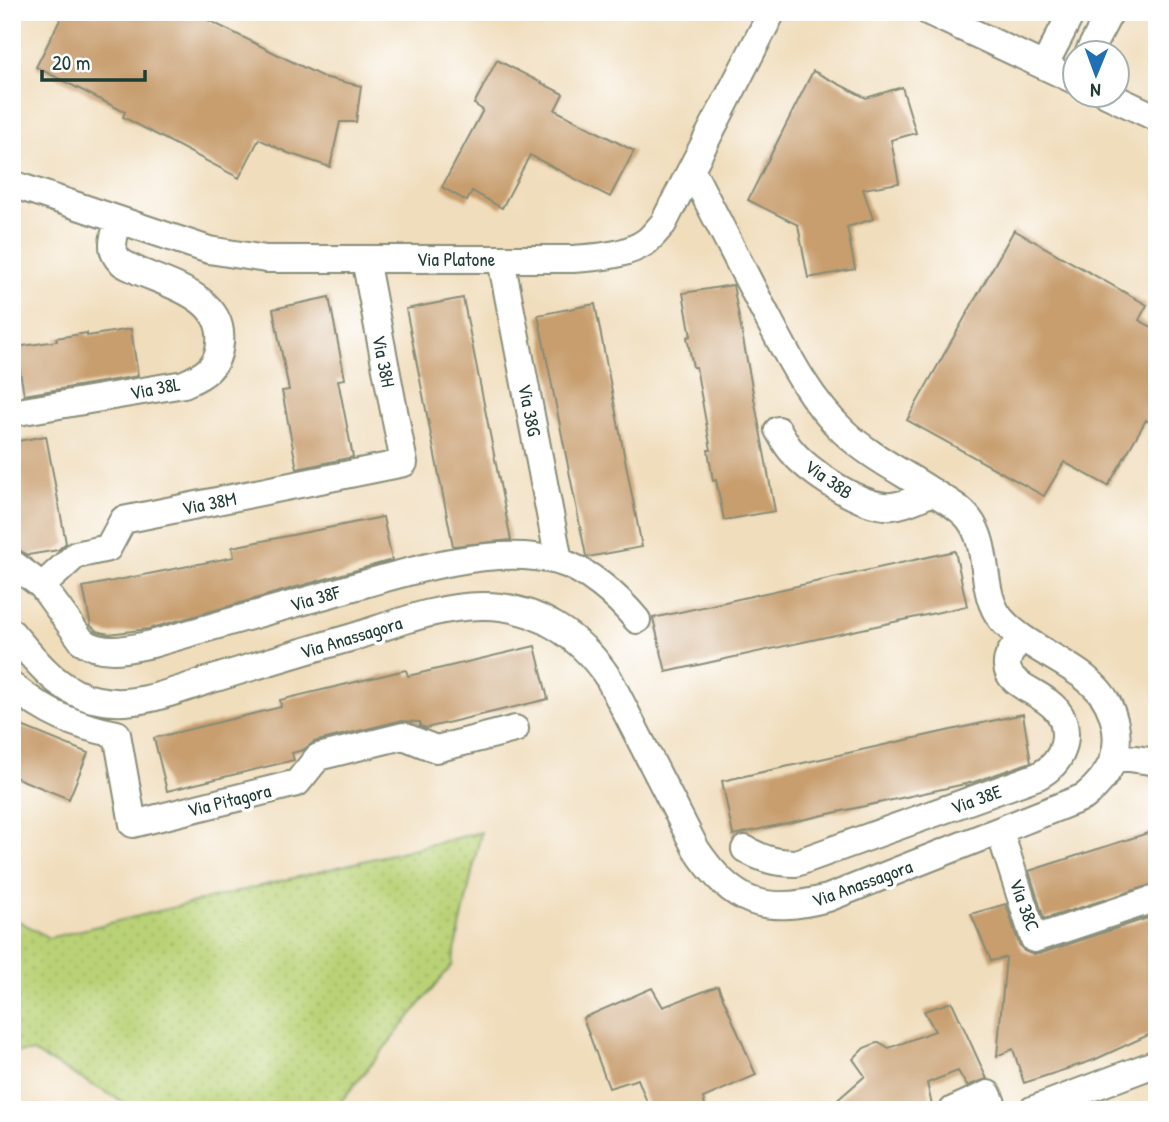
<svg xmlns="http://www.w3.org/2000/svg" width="1169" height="1122" font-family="'Patrick Hand',sans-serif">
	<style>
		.grass { fill: url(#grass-dots); stroke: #6c8855; stroke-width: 2 }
		.building { fill: #c89e6e }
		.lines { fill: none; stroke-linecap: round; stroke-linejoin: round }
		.street-casing { stroke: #888d78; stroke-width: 30 }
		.street { stroke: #fff; stroke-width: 26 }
		.labels { text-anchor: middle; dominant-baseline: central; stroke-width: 7; stroke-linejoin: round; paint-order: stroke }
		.street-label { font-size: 19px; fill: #1f3d34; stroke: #fff }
	</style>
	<defs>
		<pattern id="grass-dots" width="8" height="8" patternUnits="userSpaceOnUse" patternTransform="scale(1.75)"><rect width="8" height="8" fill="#bad276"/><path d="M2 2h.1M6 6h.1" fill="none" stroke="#9fb567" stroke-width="1.8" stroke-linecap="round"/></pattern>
	</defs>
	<rect width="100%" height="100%" fill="#fff"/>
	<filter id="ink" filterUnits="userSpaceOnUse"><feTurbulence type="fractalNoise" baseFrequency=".0143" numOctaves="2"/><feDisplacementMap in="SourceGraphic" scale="14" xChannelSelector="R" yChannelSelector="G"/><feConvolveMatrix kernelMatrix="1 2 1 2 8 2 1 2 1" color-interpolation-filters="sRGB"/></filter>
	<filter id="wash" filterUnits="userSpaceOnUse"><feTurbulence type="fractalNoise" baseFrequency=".00686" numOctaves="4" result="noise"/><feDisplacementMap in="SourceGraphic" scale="28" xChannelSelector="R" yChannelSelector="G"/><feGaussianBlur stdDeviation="1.57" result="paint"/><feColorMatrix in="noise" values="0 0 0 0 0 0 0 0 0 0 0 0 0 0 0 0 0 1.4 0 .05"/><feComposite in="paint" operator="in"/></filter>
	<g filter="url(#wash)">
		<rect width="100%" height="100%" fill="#f0ddbc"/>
		<path class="grass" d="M 481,832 L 452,965 L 334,1110 L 138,1110 L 33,1052 L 12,1052 L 12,917 L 49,938 Z"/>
		<g id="blocks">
			<path class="building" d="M 64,12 L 192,12 L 323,77 L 361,86 L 356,122 L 340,122 L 330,167 L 288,153 L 259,139 L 239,178 L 123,117 L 125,112 L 36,67 Z
				M 497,60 L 563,94 L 555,110 L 634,151 L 610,197 L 530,155 L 502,208 L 472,191 L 467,201 L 442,187 L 483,110 L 474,104 Z
				M 813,71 L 866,98 L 902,87 L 916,133 L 891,140 L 899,183 L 863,189 L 873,219 L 847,227 L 855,269 L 808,278 L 798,225 L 748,200 Z
				M 1014,230 L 1147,305 L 1139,320 L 1157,330 L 1157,427 L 1146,420 L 1108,486 L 1064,462 L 1044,496 L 907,420 Z
				M 733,285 L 775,511 L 724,520 L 716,480 L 713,481 L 708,450 L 711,450 L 696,367 L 693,367 L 687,337 L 691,336 L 683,293 Z
				M 329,297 L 345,379 L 338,380 L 353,457 L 297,469 L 282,391 L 289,390 L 273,309 Z
				M 463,298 L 511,540 L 453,546 L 406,309 Z
				M 595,304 L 642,547 L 588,557 L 586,556 L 538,315 Z
				M 131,329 L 138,376 L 24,395 L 16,347 L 57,341 L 56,338 L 87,333 L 87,336 Z
				M 46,436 L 66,543 L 58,550 L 28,555 L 14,547 L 12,538 L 12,442 Z
				M 383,517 L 392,560 L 148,629 L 109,634 L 97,631 L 91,626 L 83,587 L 234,557 L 232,547 Z
				M 955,551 L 967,606 L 666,672 L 653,618 Z
				M 535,646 L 548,699 L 426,728 L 420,726 L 420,722 L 399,721 L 314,742 L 303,750 L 292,753 L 294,760 L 167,791 L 154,738 L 281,707 L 280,700 L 406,670 L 408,676 Z
				M 1023,714 L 1031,762 L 974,782 L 733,835 L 722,781 Z
				M 12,722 L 88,753 L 69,799 L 12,776 Z
				M 1157,830 L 1157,883 L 1044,919 L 1029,871 Z
				M 1006,904 L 1019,944 L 1024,951 L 1031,954 L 1039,954 L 1157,915 L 1157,1031 L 1094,1060 L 1024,1083 L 1013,1049 L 997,1056 L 1006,957 L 991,961 L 971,914 Z
				M 718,986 L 756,1075 L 703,1098 L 706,1110 L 650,1110 L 638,1079 L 609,1088 L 583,1018 L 652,988 L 663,1007 Z
				M 952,1002 L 987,1079 L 967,1086 L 958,1071 L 927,1083 L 933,1110 L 826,1110 L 865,1076 L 853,1059 L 864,1048 L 879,1042 L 889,1048 L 935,1031 L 924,1011 Z"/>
		</g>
	</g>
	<g filter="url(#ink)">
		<use href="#blocks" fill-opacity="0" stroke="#888d78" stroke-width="2"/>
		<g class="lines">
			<defs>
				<path id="street" d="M 929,12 L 1074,80
					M 1089,52 L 1110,12
					M 1044,66 L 1072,12
					M 1106,94 L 1157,118
					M 12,184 L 209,250 L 266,259 L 573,259 C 597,257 627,256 647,241 C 653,236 658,229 663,224 L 772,12
					M 501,259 L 559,561
					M 12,413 L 184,384 C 205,375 218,367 220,343 C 225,298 170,285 138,271 C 131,267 120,264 116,256 C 109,245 116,231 119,220
					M 778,430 C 782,436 785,443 790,449 C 807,471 863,509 892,506 C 906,505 920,497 933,492
					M 12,563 L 42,586 L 82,641 C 104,656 128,649 152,644 C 210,627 268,611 326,595 C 393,576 488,543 557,561 C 587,569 618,597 637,620
					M 42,586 L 76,555 L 108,548 L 123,520 L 404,463 L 365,259
					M 12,633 C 36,661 59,693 98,700 C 134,708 172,692 206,681 C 255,666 304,651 353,637 C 394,624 438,606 482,606 C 535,605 581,636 609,679 L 696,849 C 733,904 764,915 828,898 L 1084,797 C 1115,772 1126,742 1108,704 C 1090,667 1029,652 1001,619 C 979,592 991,547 969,519 C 960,507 944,499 931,491 C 902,472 868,455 843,431 C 806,396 784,348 760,303 C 737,259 715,215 692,171
					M 12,686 C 46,713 74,726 117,734 L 133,824 L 297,783 L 318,757 L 403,736 L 436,749 L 515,729
					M 1115,756 L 1157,762
					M 1000,832 L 1034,939 L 1157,898
					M 745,849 C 762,859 776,863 796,863 L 1038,776 C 1051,769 1061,759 1064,744 C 1074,692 1009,695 1007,666 C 1006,655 1016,645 1021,638
					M 953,1110 L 988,1094 L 995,1110
					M 1032,1110 L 1157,1063"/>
			</defs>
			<use href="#street" class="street-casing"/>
			<use href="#street" class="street"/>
		</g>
	</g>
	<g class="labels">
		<g class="street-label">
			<text x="456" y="259">Via Platone</text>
			<text transform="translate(384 361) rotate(79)">Via 38H</text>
			<text transform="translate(155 388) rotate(-11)">Via 38L</text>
			<text transform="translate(530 410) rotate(79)">Via 38G</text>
			<text transform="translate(829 479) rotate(35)">Via 38B</text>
			<text transform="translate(209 503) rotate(-11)">Via 38M</text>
			<text transform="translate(315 598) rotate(-16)">Via 38F</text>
			<text transform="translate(351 637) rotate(-17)">Via Anassagora</text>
			<text transform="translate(976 799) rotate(-20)">Via 38E</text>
			<text transform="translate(229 800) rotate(-14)">Via Pitagora</text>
			<text transform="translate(862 883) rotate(-20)">Via Anassagora</text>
			<text transform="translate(1025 905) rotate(70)">Via 38C</text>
		</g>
	</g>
	<rect width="1169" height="1122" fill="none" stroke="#fff" stroke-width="42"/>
	<g transform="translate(1096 74) rotate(181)"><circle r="33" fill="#ffffff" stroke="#a5b1ae" stroke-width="2"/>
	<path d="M0-5L12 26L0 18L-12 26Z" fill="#1f6fb2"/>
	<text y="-10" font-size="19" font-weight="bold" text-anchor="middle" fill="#1f3d34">N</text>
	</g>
	<path d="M42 70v10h103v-10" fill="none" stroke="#1f3d34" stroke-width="3.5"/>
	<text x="52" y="70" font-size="21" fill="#1f3d34" stroke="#ffffff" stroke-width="5" paint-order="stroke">20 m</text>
</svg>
